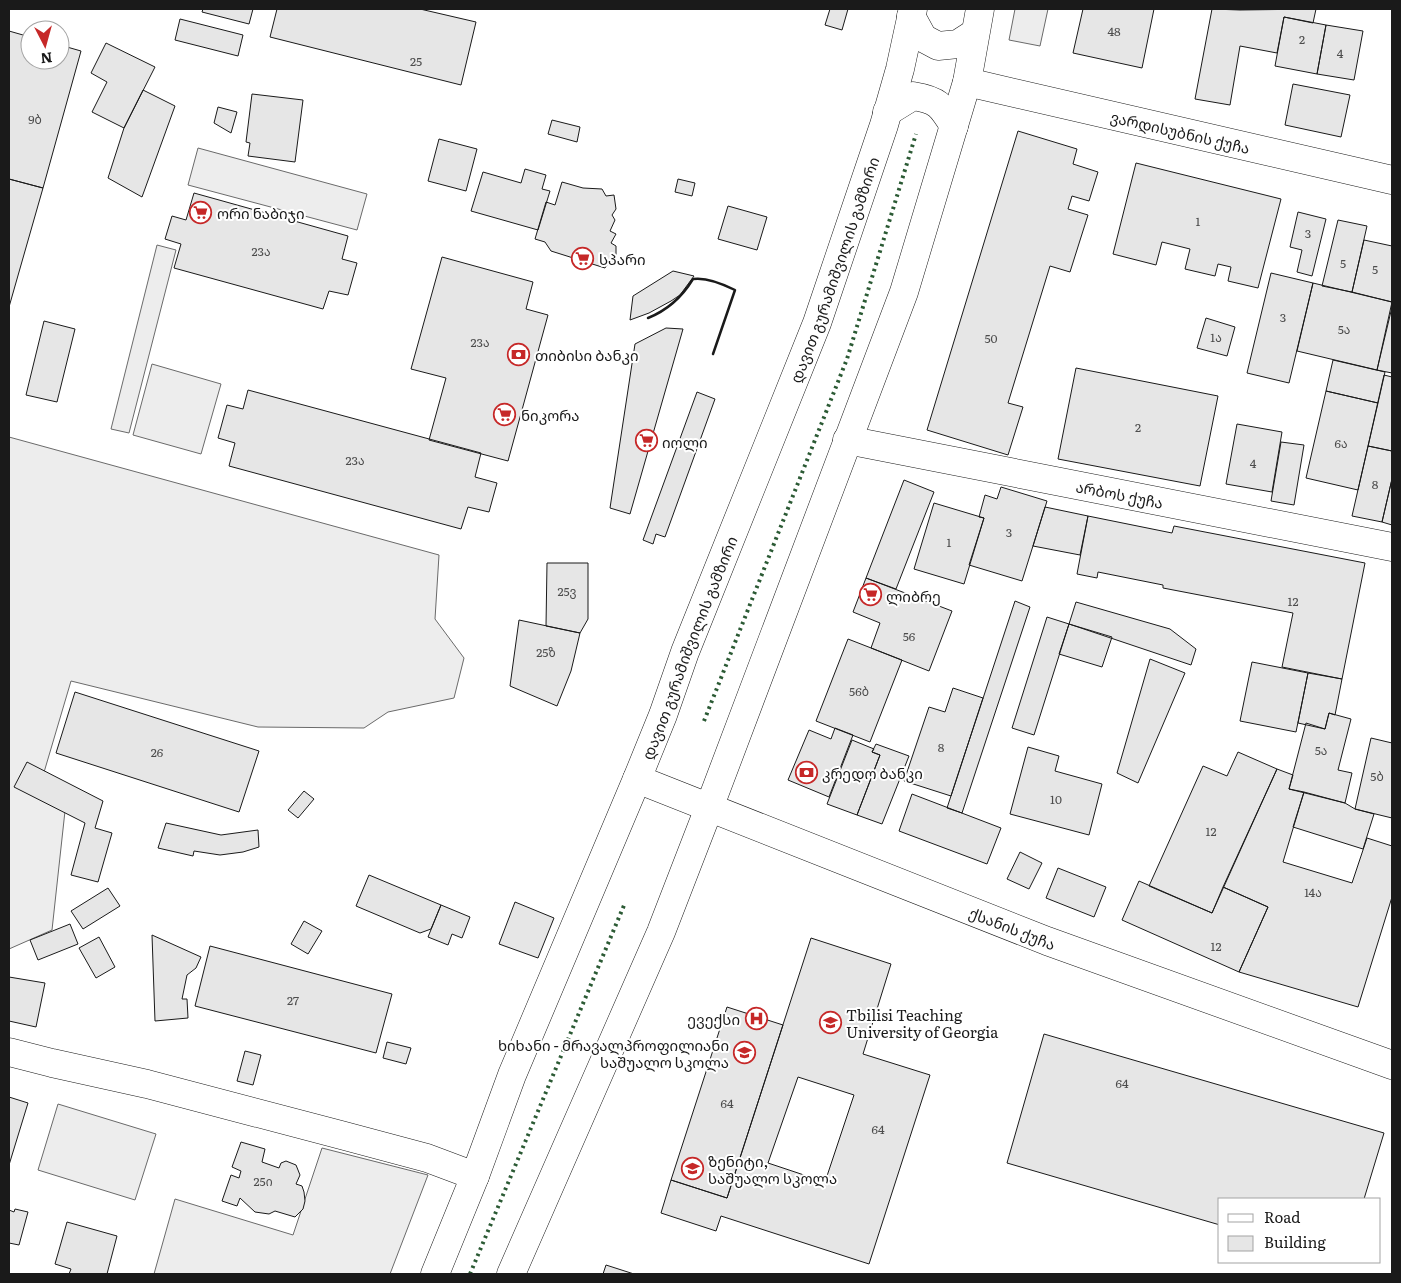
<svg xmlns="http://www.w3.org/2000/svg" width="1401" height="1283" font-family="Literata,'Noto Sans Georgian',serif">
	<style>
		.built { fill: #ededed; stroke: #6a6a6a }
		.building { fill: #e6e6e6; stroke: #1a1a1a; fill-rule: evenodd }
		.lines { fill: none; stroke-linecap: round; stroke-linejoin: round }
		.minor-casing { stroke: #1a1a1a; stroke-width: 29 }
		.major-casing { stroke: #1a1a1a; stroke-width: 29 }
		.minor { stroke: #fff; stroke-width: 28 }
		.major { stroke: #fff; stroke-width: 28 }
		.hedge { stroke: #2b5a34; stroke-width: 4; stroke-dasharray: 2.5 4; stroke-linecap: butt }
		.wall { stroke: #1a1a1a; stroke-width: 2.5 }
		.labels { text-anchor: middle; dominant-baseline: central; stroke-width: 4; stroke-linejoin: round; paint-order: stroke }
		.number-label { font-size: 12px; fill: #4d4d4d }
		.street-label { font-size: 15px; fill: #1a1a1a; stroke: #fff }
		.poi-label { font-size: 15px; fill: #1a1a1a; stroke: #fff; text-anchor: start }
	</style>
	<rect width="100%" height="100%" fill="#fff"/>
	<path class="built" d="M 1015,9 L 1048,9 L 1040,46 L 1009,40 Z
		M 198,148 L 367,194 L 357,230 L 188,185 Z
		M 157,245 L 176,250 L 129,433 L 111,429 Z
		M 152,364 L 221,384 L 201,454 L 133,435 Z
		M 9,437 L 439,555 L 435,619 L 464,658 L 454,698 L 388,712 L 364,728 L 258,727 L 71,681 L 37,796 L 65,811 L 52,930 L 9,949 Z
		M 58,1104 L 156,1134 L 135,1200 L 38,1170 Z
		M 322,1148 L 428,1175 L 390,1274 L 154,1274 L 175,1199 L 293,1235 Z"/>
	<path class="building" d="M 203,9 L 253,9 L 249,24 L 202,12 Z
		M 277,9 L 420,9 L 476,22 L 461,85 L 270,37 Z
		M 830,9 L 848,9 L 842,30 L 825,25 Z
		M 1083,9 L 1154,9 L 1142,68 L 1073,53 Z
		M 1212,9 L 1240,10 L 1316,9 L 1313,23 L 1284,17 L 1277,53 L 1240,46 L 1230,105 L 1195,99 Z
		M 1284,17 L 1326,25 L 1317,74 L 1275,66 Z
		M 180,19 L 243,35 L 238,56 L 175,40 Z
		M 1326,25 L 1363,31 L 1354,80 L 1317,74 Z
		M 9,31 L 30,37 L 30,60 L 60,60 L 60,45 L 81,51 L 43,188 L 9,179 Z
		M 106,43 L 155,67 L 124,128 L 92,112 L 107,82 L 91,73 Z
		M 1293,84 L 1350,95 L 1341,137 L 1285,125 Z
		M 143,90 L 175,106 L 142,197 L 108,178 L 124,128 Z
		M 252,94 L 303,100 L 295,162 L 248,156 L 250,143 L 246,142 Z
		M 218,107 L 237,112 L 231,133 L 214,123 Z
		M 552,120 L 580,127 L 577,142 L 548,134 Z
		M 1018,131 L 1077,149 L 1073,164 L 1098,172 L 1089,201 L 1072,196 L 1068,209 L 1088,215 L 1070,272 L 1050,266 L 1008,403 L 1023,407 L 1008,455 L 927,430 Z
		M 439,139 L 477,149 L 466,191 L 428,181 Z
		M 1136,163 L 1281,199 L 1258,288 L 1228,281 L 1231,267 L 1218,264 L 1215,276 L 1185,269 L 1190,249 L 1162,242 L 1156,265 L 1113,254 Z
		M 525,169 L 546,175 L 542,189 L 550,191 L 538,230 L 471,211 L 483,172 L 521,183 Z
		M 9,179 L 43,188 L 9,307 Z
		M 678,179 L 695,183 L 692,196 L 675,192 Z
		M 562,182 L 583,188 L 602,189 L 606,196 L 614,195 L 616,209 L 612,215 L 615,220 L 610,231 L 616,234 L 611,243 L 616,246 L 616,258 L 606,266 L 605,268 L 551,251 L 545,242 L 535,239 L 546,202 L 555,205 Z
		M 194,193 L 348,236 L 342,259 L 357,263 L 348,295 L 329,291 L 323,309 L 174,268 L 181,244 L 165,239 L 172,216 L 186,220 Z
		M 728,206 L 767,217 L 757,250 L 718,239 Z
		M 1298,212 L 1326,219 L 1312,276 L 1297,272 L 1302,250 L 1290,247 Z
		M 1338,220 L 1367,226 L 1352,292 L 1322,286 Z
		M 1364,240 L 1392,246 L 1392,302 L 1352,292 Z
		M 442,257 L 533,282 L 526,309 L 548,315 L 508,461 L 429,440 L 446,378 L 411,369 Z
		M 673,271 L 694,276 L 680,295 L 671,301 L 649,313 L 630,320 L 633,296 Z
		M 1271,273 L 1313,283 L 1289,383 L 1247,373 Z
		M 1313,283 L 1392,302 L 1377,370 L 1297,351 Z
		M 1392,307 L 1392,373 L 1377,370 Z
		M 1206,318 L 1235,327 L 1227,356 L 1197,348 Z
		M 44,321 L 75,329 L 57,402 L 26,395 Z
		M 666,328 L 683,329 L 630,514 L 610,508 L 635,344 Z
		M 1333,360 L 1385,372 L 1378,403 L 1326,391 Z
		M 1076,368 L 1218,396 L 1200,486 L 1058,459 Z
		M 1384,375 L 1392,377 L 1392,451 L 1368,446 Z
		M 248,390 L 481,453 L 475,477 L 497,483 L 489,512 L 468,507 L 461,529 L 229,466 L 235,443 L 218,438 L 227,405 L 243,409 Z
		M 1326,391 L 1378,403 L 1358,490 L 1306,478 Z
		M 697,392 L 715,399 L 665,537 L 656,534 L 653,544 L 643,540 Z
		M 1237,424 L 1282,432 L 1272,492 L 1226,484 Z
		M 1281,442 L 1304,445 L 1294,505 L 1271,501 Z
		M 1368,446 L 1392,451 L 1392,479 L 1382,522 L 1352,516 Z
		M 1392,479 L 1392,525 L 1382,522 Z
		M 904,480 L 934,492 L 896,589 L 866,578 Z
		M 1001,487 L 1047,501 L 1022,581 L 969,565 L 984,518 L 979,517 L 985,495 L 997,499 Z
		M 934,503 L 984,518 L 964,584 L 914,569 Z
		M 1045,507 L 1088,516 L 1080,555 L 1033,546 Z
		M 1088,516 L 1172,533 L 1174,526 L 1365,563 L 1342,679 L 1282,667 L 1293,613 L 1163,588 L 1163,585 L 1098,572 L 1097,578 L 1077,574 Z
		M 547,563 L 588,563 L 588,619 L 580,633 L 546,626 Z
		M 866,578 L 952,611 L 929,671 L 871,648 L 880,623 L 853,612 Z
		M 1015,601 L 1030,607 L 962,813 L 947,808 Z
		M 1076,602 L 1170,629 L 1196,649 L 1191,665 L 1069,624 Z
		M 1047,617 L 1069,624 L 1034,735 L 1012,728 Z
		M 519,620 L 580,633 L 571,671 L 557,706 L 510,686 Z
		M 1069,624 L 1112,637 L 1102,667 L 1059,654 Z
		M 848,639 L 902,660 L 870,742 L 816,721 Z
		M 1150,659 L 1185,673 L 1138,783 L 1117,773 Z
		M 1252,662 L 1308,673 L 1296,732 L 1240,721 Z
		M 1308,673 L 1342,679 L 1335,715 L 1329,713 L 1325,729 L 1298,723 Z
		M 953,688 L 983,698 L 951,796 L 904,781 L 929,707 L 945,712 Z
		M 75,692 L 259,751 L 239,812 L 56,753 Z
		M 1329,713 L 1351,719 L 1338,770 L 1352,773 L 1345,803 L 1289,789 L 1306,723 L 1325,729 Z
		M 835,728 L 853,735 L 829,797 L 788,780 L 809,730 L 831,739 Z
		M 1371,738 L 1392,743 L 1392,818 L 1355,809 Z
		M 852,740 L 874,749 L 872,752 L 880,755 L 857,815 L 827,804 Z
		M 876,744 L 909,756 L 882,824 L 857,815 L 880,755 L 872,752 Z
		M 1028,747 L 1059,756 L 1055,771 L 1102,784 L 1089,835 L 1010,814 Z
		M 1238,752 L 1277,769 L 1212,913 L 1149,886 L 1203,766 L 1227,776 Z
		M 27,762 L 103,801 L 95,828 L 112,833 L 98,882 L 71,875 L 85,823 L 14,787 Z
		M 1277,769 L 1293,775 L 1289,789 L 1304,792 L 1283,862 L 1352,883 L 1367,838 L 1392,846 L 1392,897 L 1358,1007 L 1239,972 L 1268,907 L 1223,887 Z
		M 304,791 L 314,799 L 298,818 L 288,810 Z
		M 1304,792 L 1345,803 L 1355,809 L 1374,814 L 1363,849 L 1293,827 Z
		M 912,794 L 1001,828 L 987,864 L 899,831 Z
		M 166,823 L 221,835 L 258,830 L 259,847 L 243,852 L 220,855 L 194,851 L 193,856 L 158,848 Z
		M 1020,852 L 1042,863 L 1029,889 L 1007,879 Z
		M 1058,868 L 1106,887 L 1094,917 L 1046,898 Z
		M 369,875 L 441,905 L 431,929 L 420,933 L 356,906 Z
		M 1139,881 L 1212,913 L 1223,887 L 1268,907 L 1239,972 L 1122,920 Z
		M 108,888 L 120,906 L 83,929 L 71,911 Z
		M 515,902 L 554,918 L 538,958 L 499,944 Z
		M 441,905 L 470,917 L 462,938 L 452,934 L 448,945 L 428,937 Z
		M 304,921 L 322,931 L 308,954 L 291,944 Z
		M 70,924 L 78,944 L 38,960 L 30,940 Z
		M 152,935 L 201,957 L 196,968 L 187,975 L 182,999 L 187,999 L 188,1018 L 155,1021 Z
		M 99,937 L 115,967 L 96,978 L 79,948 Z
		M 811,938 L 891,964 L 863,1054 L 930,1075 L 869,1264 L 721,1216 L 716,1231 L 661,1213 L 671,1180 L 727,1198 ZM 798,1077 L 854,1095 L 825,1182 L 768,1163 Z
		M 210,946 L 392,994 L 376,1053 L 195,1006 Z
		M 9,977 L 45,983 L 36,1027 L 9,1021 Z
		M 727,1007 L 783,1025 L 727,1198 L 671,1180 Z
		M 1044,1034 L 1384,1133 L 1364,1199 L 1220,1199 L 1220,1225 L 1007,1163 Z
		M 387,1042 L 411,1048 L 406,1064 L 383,1058 Z
		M 245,1051 L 261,1055 L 253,1085 L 237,1081 Z
		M 9,1097 L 28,1103 L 9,1165 Z
		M 241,1142 L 265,1149 L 262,1162 L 279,1168 L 281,1163 L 286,1161 L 296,1165 L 300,1175 L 296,1184 L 302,1186 L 304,1192 L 305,1201 L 303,1209 L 295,1217 L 275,1211 L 269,1214 L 255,1212 L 240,1198 L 237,1206 L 222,1201 L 231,1175 L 239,1178 L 241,1171 L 232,1167 Z
		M 15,1209 L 28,1212 L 19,1245 L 9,1243 L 9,1210 L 14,1212 Z
		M 67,1222 L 117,1236 L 107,1274 L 69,1274 L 71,1269 L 55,1264 Z
		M 606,1265 L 634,1274 L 603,1274 Z"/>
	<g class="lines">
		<defs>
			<g id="minor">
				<path id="s1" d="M 967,82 L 1392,180"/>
				<path id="s2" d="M 847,440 L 1392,547"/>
				<path d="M 9,1052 L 52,1063 L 147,1084 L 341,1135 L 427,1158 L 475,1176"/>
			</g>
			<g id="major">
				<path d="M 911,16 L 923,38 L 938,46 L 958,44 L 975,33"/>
				<path d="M 887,112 L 913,96 C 938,100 941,105 954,126"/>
				<path id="s3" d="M 637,779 L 1047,941 L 1392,1065"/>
				<path id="s4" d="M 435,1274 L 475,1176 L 512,1075 L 637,779 L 663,715 L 685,652 L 817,323 L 884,125 L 900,69 L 913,9"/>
				<path d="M 511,1274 L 661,932 L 709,808 L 904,292 L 967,82 L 980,9"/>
			</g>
		</defs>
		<use href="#minor" class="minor-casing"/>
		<use href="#major" class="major-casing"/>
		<use href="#minor" class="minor"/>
		<use href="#major" class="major"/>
		<path class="hedge" d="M 704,721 L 847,359 L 916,134
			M 470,1274 L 625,903"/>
		<path class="wall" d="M 648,318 C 668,310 682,297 693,279 C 706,277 723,284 735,290 L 713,354"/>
	</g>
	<defs>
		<symbol id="supermarket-ring" viewBox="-11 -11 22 22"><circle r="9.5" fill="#fff" stroke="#c62828" stroke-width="1.5"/><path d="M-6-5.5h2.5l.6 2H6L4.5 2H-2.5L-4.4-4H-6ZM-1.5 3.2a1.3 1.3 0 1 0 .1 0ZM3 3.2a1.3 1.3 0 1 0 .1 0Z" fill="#c62828"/></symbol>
		<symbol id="bank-ring" viewBox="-11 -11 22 22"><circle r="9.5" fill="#fff" stroke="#c62828" stroke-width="1.5"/><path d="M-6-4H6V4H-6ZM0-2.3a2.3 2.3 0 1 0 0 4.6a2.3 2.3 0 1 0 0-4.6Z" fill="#c62828"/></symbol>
		<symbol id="hospital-ring" viewBox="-11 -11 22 22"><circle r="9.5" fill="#fff" stroke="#c62828" stroke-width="1.5"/><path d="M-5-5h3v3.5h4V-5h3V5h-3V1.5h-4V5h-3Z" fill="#c62828"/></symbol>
		<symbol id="university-ring" viewBox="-11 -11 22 22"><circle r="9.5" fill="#fff" stroke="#c62828" stroke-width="1.5"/><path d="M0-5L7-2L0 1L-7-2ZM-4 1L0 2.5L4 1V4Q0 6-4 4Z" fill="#c62828"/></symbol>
		<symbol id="school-ring" viewBox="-11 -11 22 22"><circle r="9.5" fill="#fff" stroke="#c62828" stroke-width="1.5"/><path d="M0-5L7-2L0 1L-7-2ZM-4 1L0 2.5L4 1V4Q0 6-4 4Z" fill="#c62828"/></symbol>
	</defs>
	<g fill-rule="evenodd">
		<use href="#supermarket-ring" x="188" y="200" width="25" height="25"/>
		<use href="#supermarket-ring" x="570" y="246" width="25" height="25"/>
		<use href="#bank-ring" x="506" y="342" width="25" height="25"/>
		<use href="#supermarket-ring" x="492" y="402" width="25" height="25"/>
		<use href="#supermarket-ring" x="634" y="428" width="25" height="25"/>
		<use href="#supermarket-ring" x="858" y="582" width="25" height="25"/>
		<use href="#bank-ring" x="794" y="760" width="25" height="25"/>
		<use href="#hospital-ring" x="744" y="1006" width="25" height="25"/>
		<use href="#university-ring" x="818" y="1010" width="25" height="25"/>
		<use href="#school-ring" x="732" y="1040" width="25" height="25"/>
		<use href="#school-ring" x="680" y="1156" width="25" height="25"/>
	</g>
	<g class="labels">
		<g class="number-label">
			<text x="1114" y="31">48</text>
			<text x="1302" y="39">2</text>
			<text x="1340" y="53">4</text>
			<text x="416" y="61">25</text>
			<text x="35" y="119">9ბ</text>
			<text x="1198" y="221">1</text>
			<text x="1308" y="233">3</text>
			<text x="261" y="251">23ა</text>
			<text x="1343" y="263">5</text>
			<text x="1375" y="269">5</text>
			<text x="1283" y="317">3</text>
			<text x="1344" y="329">5ა</text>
			<text x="1216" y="337">1ა</text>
			<text x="991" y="338">50</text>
			<text x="480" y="342">23ა</text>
			<text x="1138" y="427">2</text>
			<text x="1341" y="443">6ა</text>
			<text x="355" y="460">23ა</text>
			<text x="1253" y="463">4</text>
			<text x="1375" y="484">8</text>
			<text x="1009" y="532">3</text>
			<text x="949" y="542">1</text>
			<text x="567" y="591">25ვ</text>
			<text x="1293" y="601">12</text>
			<text x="909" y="636">56</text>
			<text x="546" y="652">25ზ</text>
			<text x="859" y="691">56ბ</text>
			<text x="941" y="747">8</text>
			<text x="1321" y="750">5ა</text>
			<text x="157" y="752">26</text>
			<text x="1377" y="776">5ბ</text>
			<text x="1056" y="799">10</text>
			<text x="1211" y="831">12</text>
			<text x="1313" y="892">14ა</text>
			<text x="1216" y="946">12</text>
			<text x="293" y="1000">27</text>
			<text x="1122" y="1083">64</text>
			<text x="727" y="1103">64</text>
			<text x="878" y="1129">64</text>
			<text x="263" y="1181">25ი</text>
		</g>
		<g class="street-label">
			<text stroke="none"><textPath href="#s1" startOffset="219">ვარდისუბნის ქუჩა</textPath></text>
			<text stroke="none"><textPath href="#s4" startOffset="1081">დავით გურამიშვილის გამზირი</textPath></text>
			<text stroke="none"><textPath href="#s2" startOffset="278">არბოს ქუჩა</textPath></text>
			<text stroke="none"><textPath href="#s4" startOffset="676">დავით გურამიშვილის გამზირი</textPath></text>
			<text stroke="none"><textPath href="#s3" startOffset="404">ქსანის ქუჩა</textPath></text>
		</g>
		<g class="poi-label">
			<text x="217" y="212">ორი ნაბიჯი</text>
			<text x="599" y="258">სპარი</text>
			<text x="535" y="354">თიბისი ბანკი</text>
			<text x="521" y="414">ნიკორა</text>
			<text x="662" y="441">იოლი</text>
			<text x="886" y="595">ლიბრე</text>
			<text x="822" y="772">კრედო ბანკი</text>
			<text x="846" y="1014">Tbilisi Teaching<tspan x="846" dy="17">University of Georgia</tspan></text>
			<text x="740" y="1018" text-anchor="end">ევექსი</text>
			<text x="729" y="1044" text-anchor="end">ხიხანი - მრავალპროფილიანი<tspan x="729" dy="17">საშუალო სკოლა</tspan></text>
			<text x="708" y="1160">ზენიტი,<tspan x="708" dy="17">საშუალო სკოლა</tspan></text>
		</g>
	</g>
	<rect width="1401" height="1283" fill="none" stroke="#1a1a1a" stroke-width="20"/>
	<rect x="1218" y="1198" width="162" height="65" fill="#ffffff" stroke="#a3a3a3"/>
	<rect x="1228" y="1214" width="25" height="8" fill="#ffffff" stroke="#a3a3a3"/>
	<text x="1264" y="1223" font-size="15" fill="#1a1a1a">Road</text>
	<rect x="1228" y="1236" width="25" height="15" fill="#e6e6e6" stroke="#a3a3a3"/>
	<text x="1264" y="1248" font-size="15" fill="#1a1a1a">Building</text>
	<g transform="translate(45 45) rotate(174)"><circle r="24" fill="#ffffff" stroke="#a3a3a3"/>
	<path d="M0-4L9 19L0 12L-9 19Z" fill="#c62828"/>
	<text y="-8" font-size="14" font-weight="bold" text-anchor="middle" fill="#1a1a1a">N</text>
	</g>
</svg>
